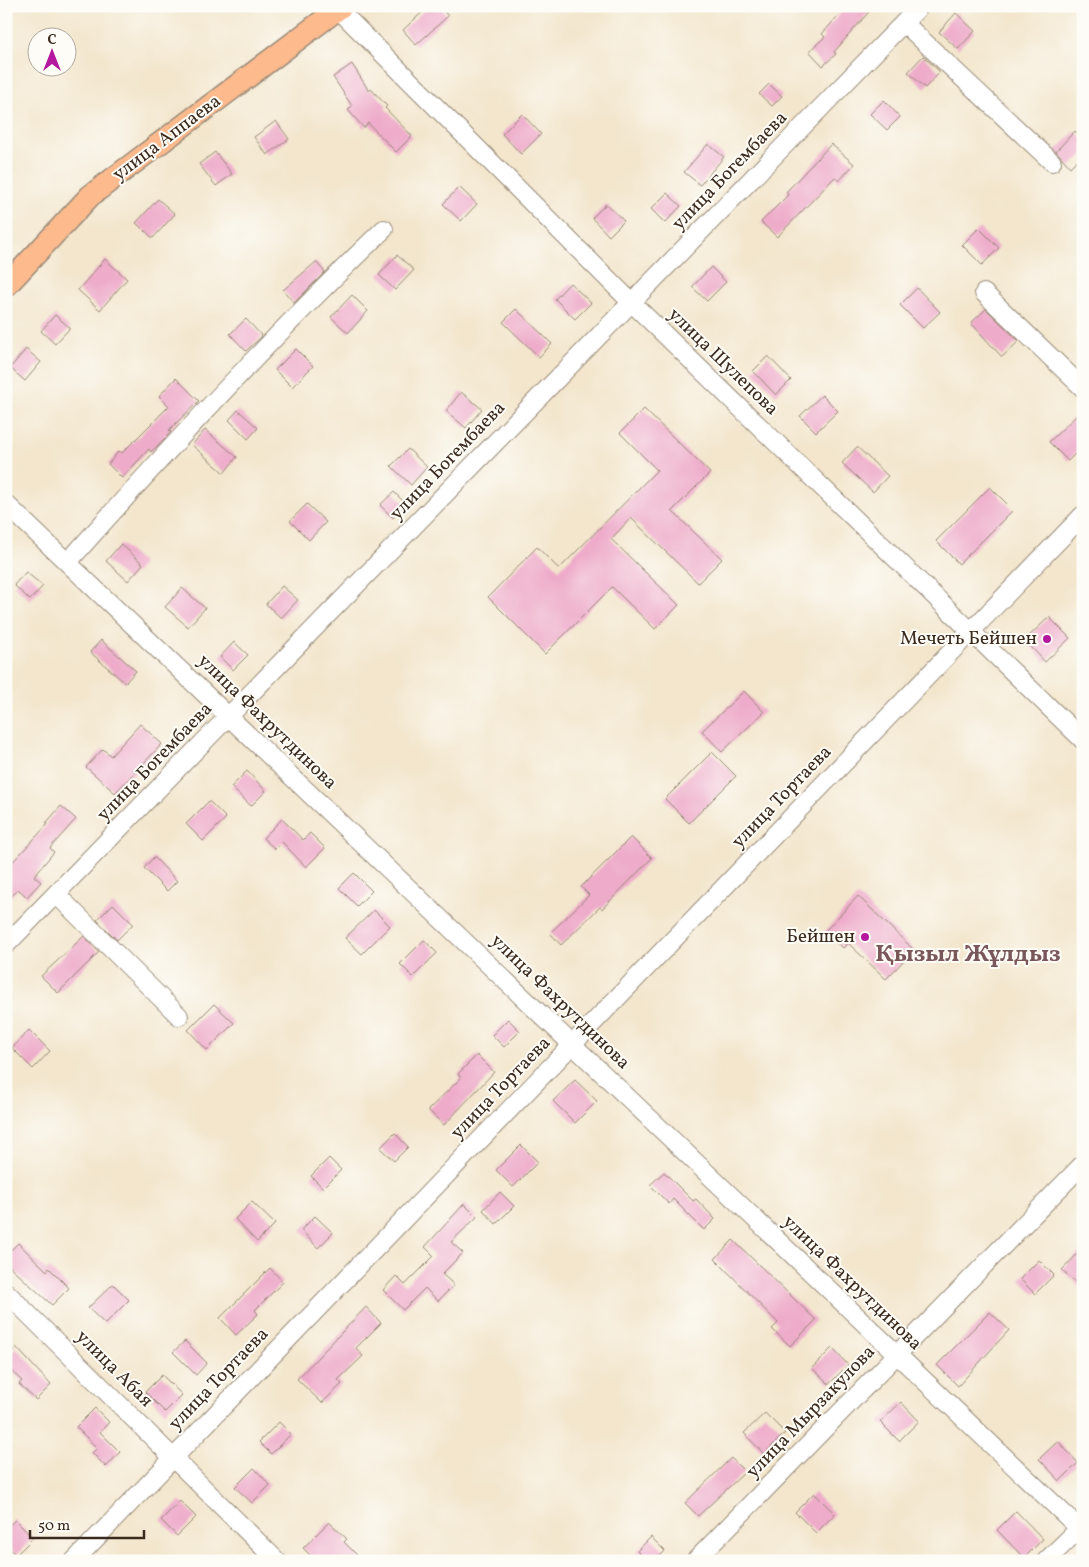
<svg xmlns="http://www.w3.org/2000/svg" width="1089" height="1567" font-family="Vollkorn,serif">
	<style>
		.building { fill: #eeacca }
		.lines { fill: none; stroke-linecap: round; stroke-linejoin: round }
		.minor-casing { stroke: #978876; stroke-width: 20 }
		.major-casing { stroke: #978876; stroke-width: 24 }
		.minor { stroke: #fff; stroke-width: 18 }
		.major { stroke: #fcba8d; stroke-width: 21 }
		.poi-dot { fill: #b5179e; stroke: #fdfcf7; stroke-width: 2 }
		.labels { text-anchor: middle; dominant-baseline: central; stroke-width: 4; stroke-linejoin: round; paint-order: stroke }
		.street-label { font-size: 19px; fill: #3b2a1e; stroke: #fdfcf7 }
		.poi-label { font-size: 19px; fill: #3b2a1e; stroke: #fdfcf7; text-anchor: end }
		.district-label { font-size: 24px; font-weight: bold; fill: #7a585a; stroke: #fdfcf7 }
	</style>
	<rect width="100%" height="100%" fill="#fdfcf7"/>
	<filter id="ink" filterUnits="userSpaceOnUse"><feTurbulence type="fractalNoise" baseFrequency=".02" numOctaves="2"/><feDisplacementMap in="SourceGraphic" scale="10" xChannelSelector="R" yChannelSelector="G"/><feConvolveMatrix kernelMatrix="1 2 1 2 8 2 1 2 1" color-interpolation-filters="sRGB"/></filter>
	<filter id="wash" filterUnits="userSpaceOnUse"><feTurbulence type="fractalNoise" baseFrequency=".0096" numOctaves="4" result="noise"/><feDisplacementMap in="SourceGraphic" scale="20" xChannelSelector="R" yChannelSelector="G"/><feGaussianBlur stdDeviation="1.12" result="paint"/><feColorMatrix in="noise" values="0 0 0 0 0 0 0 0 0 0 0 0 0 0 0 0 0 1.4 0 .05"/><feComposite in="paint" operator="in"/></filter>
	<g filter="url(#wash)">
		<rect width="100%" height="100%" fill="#f3e6cd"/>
		<g id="blocks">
			<path class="building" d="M 429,6 L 439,6 L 448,16 L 416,45 L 403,30 Z
				M 847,6 L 874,6 L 834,52 L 836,54 L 823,66 L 809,51 L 825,37 L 822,34 Z
				M 956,13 L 975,31 L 958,49 L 939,32 Z
				M 923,56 L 940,72 L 925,88 L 908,72 Z
				M 352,64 L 369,91 L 371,89 L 387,106 L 385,108 L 412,136 L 396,152 L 368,123 L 364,128 L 348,110 L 352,106 L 333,77 Z
				M 769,84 L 782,96 L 772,106 L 759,94 Z
				M 884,100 L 900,117 L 887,130 L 870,114 Z
				M 522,114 L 541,134 L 521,154 L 502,134 Z
				M 276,121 L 289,139 L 267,155 L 254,137 Z
				M 1075,131 L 1083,139 L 1083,154 L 1070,167 L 1056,151 Z
				M 708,144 L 724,157 L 700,185 L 684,172 Z
				M 831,144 L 854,164 L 839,181 L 835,177 L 777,237 L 761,222 L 788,195 L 786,192 Z
				M 215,152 L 232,174 L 216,186 L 199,164 Z
				M 459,187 L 477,204 L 461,221 L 443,204 Z
				M 667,193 L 681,206 L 665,223 L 651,209 Z
				M 158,199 L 175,214 L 153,238 L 136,223 Z
				M 606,204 L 624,221 L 609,236 L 592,218 Z
				M 979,228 L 999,248 L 982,265 L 962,245 Z
				M 397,255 L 414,270 L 395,290 L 379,275 Z
				M 105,259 L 127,279 L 100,310 L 78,290 Z
				M 316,262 L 325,272 L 294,303 L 283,290 Z
				M 711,267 L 726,282 L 707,301 L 692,287 Z
				M 570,283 L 591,303 L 575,319 L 555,299 Z
				M 917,288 L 940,312 L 923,328 L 900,305 Z
				M 352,295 L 368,311 L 348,333 L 331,317 Z
				M 516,309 L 552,344 L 539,357 L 503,322 Z
				M 986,309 L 1019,341 L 1002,357 L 971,323 Z
				M 55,315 L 70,328 L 55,344 L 41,331 Z
				M 246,319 L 262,336 L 246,351 L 230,334 Z
				M 26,349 L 41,362 L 25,381 L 10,368 Z
				M 296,349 L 313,366 L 292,387 L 275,370 Z
				M 768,356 L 791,380 L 776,395 L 753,371 Z
				M 176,378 L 199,401 L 169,430 L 171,432 L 151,452 L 149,449 L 122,478 L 108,464 L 119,451 L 122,453 L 169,406 L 159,396 Z
				M 461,392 L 482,409 L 466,428 L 446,411 Z
				M 822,395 L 838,411 L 816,432 L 800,416 Z
				M 644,409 L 710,473 L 672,511 L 722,559 L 698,583 L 631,518 L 611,539 L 679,605 L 655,629 L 612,587 L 545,654 L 488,597 L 537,547 L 559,569 L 657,470 L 620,433 Z
				M 1083,409 L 1083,446 L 1068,461 L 1049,442 Z
				M 238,410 L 258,428 L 248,439 L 229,420 Z
				M 205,430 L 237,457 L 224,473 L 192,445 Z
				M 857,447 L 888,476 L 873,492 L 842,463 Z
				M 408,449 L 427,467 L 411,485 L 391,466 Z
				M 990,487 L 1013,510 L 959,564 L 936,541 Z
				M 394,492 L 407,505 L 393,518 L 380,505 Z
				M 307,504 L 326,522 L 309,540 L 290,521 Z
				M 121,544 L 143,564 L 128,581 L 106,561 Z
				M 26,572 L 43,586 L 30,600 L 14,585 Z
				M 282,586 L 298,600 L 281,618 L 266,604 Z
				M 182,588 L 205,608 L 188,627 L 165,607 Z
				M 1049,617 L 1070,638 L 1045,662 L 1025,640 Z
				M 101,640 L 136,671 L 125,683 L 90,652 Z
				M 234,642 L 248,655 L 233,670 L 220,657 Z
				M 744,691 L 764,712 L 722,752 L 702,731 Z
				M 140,724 L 162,744 L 115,793 L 86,767 L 103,749 L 111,756 Z
				M 712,752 L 736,776 L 689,823 L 665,799 Z
				M 247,771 L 266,791 L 251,806 L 231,787 Z
				M 209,801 L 226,818 L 203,841 L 186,824 Z
				M 61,806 L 76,819 L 50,848 L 54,852 L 34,876 L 41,882 L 27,897 L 18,889 L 6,902 L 6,869 L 48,824 L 46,823 Z
				M 282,819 L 303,840 L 310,833 L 325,848 L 306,867 L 282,842 L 275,849 L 263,838 Z
				M 631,837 L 652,858 L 602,909 L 600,907 L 561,945 L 550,933 L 589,895 L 581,887 Z
				M 154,857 L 177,881 L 167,891 L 144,868 Z
				M 354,873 L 372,891 L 357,906 L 339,888 Z
				M 858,896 L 914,950 L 886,979 L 848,943 L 843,948 L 825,931 Z
				M 113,904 L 133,924 L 117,940 L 97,920 Z
				M 374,910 L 390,926 L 362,954 L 345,938 Z
				M 84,936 L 99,952 L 58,993 L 41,976 Z
				M 424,940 L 437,953 L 413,977 L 400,964 Z
				M 214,1004 L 234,1023 L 207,1050 L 188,1030 Z
				M 508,1019 L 520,1031 L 504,1047 L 492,1035 Z
				M 29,1030 L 50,1051 L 33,1069 L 12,1048 Z
				M 477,1055 L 494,1072 L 444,1125 L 428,1110 L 461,1078 L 458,1074 Z
				M 575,1080 L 597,1101 L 575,1123 L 553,1101 Z
				M 395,1133 L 408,1147 L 394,1161 L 380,1148 Z
				M 521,1145 L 538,1162 L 513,1187 L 496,1170 Z
				M 329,1158 L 341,1170 L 323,1188 L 311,1176 Z
				M 664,1172 L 693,1201 L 696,1199 L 715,1219 L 704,1230 L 673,1199 L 669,1204 L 650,1185 Z
				M 500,1192 L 514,1206 L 496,1224 L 483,1210 Z
				M 252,1202 L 275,1224 L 257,1242 L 235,1219 Z
				M 464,1204 L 477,1217 L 451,1242 L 463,1253 L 442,1274 L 454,1285 L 438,1301 L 425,1288 L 403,1310 L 383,1290 L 396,1276 L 405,1285 L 434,1256 L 425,1247 Z
				M 315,1216 L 333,1233 L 318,1248 L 301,1230 Z
				M 733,1240 L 816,1320 L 790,1346 L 772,1329 L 778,1323 L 715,1259 Z
				M 18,1243 L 47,1271 L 49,1268 L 69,1288 L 52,1305 L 6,1263 L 6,1255 Z
				M 1083,1248 L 1083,1289 L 1062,1270 Z
				M 1039,1260 L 1054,1275 L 1035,1294 L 1020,1279 Z
				M 270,1268 L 283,1282 L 255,1310 L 258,1314 L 236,1335 L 220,1318 Z
				M 113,1284 L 129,1300 L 105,1324 L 88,1308 Z
				M 366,1307 L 381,1323 L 356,1348 L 363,1356 L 338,1380 L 342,1384 L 322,1403 L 297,1379 Z
				M 990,1312 L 1009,1330 L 958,1386 L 937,1365 Z
				M 185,1341 L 207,1363 L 196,1375 L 173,1352 Z
				M 16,1347 L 51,1385 L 36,1400 L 19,1384 L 22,1381 L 6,1366 L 6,1357 Z
				M 832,1348 L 848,1365 L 829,1384 L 812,1368 Z
				M 162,1375 L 182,1395 L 165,1412 L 145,1392 Z
				M 901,1402 L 919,1421 L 899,1441 L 880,1422 Z
				M 95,1408 L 109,1422 L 100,1432 L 120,1452 L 106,1467 L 92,1453 L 97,1448 L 76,1427 Z
				M 765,1413 L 785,1433 L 764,1454 L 744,1433 Z
				M 279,1422 L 291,1434 L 271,1454 L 259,1442 Z
				M 1058,1441 L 1078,1463 L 1060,1481 L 1039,1459 Z
				M 731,1458 L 745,1472 L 698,1516 L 685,1503 Z
				M 254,1468 L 270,1485 L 252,1503 L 235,1487 Z
				M 814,1493 L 835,1514 L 816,1533 L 795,1512 Z
				M 180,1501 L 196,1517 L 177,1536 L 161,1520 Z
				M 1016,1511 L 1043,1539 L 1024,1558 L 997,1530 Z
				M 15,1520 L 33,1538 L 16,1555 L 6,1545 L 6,1528 Z
				M 329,1522 L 347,1539 L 344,1542 L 363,1561 L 316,1561 L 303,1548 Z
				M 651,1537 L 665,1551 L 655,1561 L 647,1561 L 637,1551 Z"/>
		</g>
	</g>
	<g filter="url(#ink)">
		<use href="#blocks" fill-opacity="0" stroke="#978876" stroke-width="1"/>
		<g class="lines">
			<defs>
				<path id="minor" d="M 338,9 L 631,302 L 1083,740
					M 904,23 L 1052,162
					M 984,293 L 1083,388
					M 6,504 L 1083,1532
					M 68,562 C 170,447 273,335 384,229
					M 56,894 L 179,1016
					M 6,945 L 920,6
					M 6,1292 L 277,1561
					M 74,1561 L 1083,515
					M 695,1561 L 1083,1164
					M 1046,1561 L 1083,1525"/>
				<path id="major" d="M 6,286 L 90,196 L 342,6"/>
			</defs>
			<use href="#minor" class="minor-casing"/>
			<use href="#major" class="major-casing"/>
			<use href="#minor" class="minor"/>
			<use href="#major" class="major"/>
		</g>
	</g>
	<g class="poi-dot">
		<circle cx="1047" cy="639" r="5"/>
		<circle cx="865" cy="937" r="5"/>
	</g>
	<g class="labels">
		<g class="street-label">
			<text transform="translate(167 138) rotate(-37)">улица Аппаева</text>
			<text transform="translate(730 171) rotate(-46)">улица Богембаева</text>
			<text transform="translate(723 362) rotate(44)">улица Шулепова</text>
			<text transform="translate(448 461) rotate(-46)">улица Богембаева</text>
			<text transform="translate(267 722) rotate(44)">улица Фахрутдинова</text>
			<text transform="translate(155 762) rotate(-46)">улица Богембаева</text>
			<text transform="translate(782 797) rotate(-46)">улица Тортаева</text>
			<text transform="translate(560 1002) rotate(44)">улица Фахрутдинова</text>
			<text transform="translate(501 1088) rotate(-46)">улица Тортаева</text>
			<text transform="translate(852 1283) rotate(44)">улица Фахрутдинова</text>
			<text transform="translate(114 1369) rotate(45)">улица Абая</text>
			<text transform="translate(219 1379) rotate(-46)">улица Тортаева</text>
			<text transform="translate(811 1412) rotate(-46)">улица Мырзакулова</text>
		</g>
		<g class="poi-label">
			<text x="1037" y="639">Мечеть Бейшен</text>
			<text x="855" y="937">Бейшен</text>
		</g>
		<g class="district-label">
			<text x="968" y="955">Қызыл Жұлдыз</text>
		</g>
	</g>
	<rect width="1089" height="1567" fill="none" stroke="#fdfcf7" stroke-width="25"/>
	<g transform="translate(52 52)"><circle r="24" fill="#fdfcf7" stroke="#afa8a0"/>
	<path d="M0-4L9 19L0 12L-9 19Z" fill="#b5179e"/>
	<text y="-8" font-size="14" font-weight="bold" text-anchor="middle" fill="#3b2a1e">С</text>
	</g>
	<path d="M30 1530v8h114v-8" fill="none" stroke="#3b2a1e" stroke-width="2.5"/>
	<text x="38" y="1530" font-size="15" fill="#3b2a1e" stroke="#fdfcf7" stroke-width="4" paint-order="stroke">50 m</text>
</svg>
